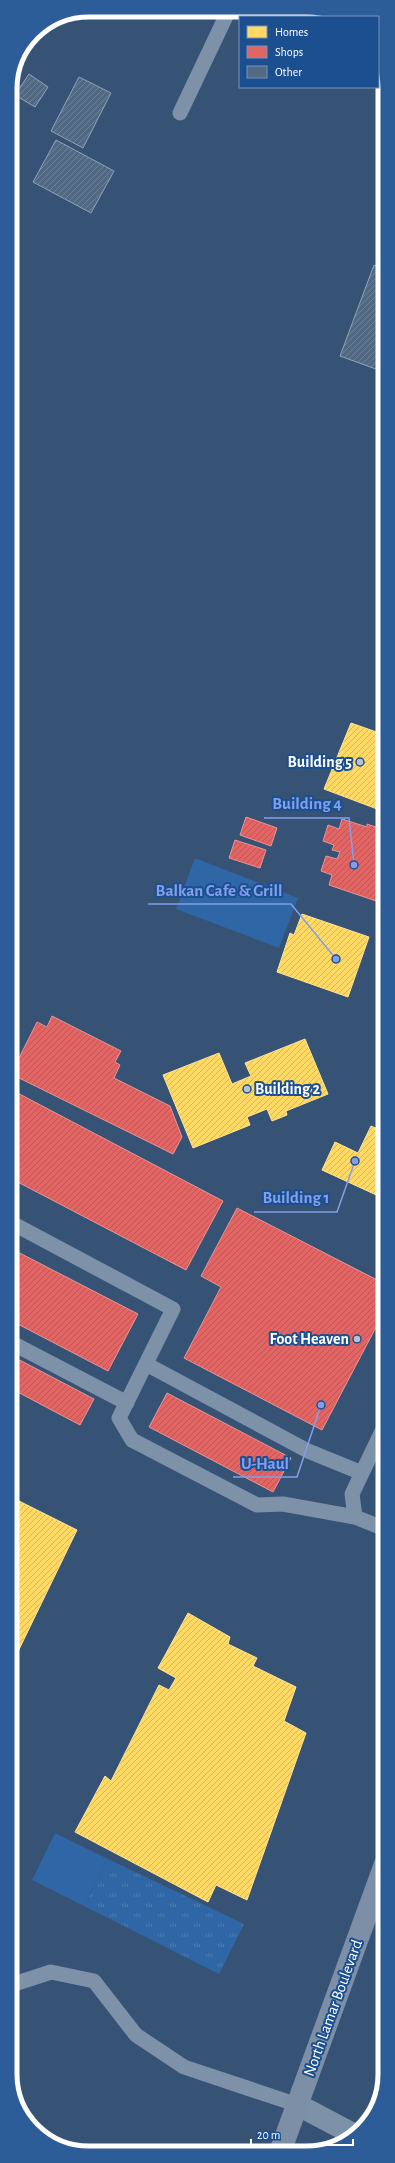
<svg xmlns="http://www.w3.org/2000/svg" width="395" height="2163" font-family="'Alegreya Sans',sans-serif">
	<style>
		.green { fill: #2f66a5 }
		.park { fill: url(#park-tufts) }
		.homes { fill: url(#homes-hatch); stroke: #ffe494 }
		.shops { fill: url(#shops-hatch); stroke: #e99494 }
		.building { fill: url(#building-hatch); stroke: #92a2b6 }
		.lines { fill: none; stroke-linecap: round; stroke-linejoin: round }
		.service { stroke: #7d92a8; stroke-width: 15 }
		.minor { stroke: #7d92a8; stroke-width: 22 }
		.primary { stroke: #7d8ea7; stroke-width: 22 }
		.poi-dot { fill: #b9c2ce; stroke: #1b4f8f; stroke-width: 1.5 }
		.labels { text-anchor: middle; dominant-baseline: central; stroke-width: 4; stroke-linejoin: round; paint-order: stroke }
		.poi-label { font-size: 16px; font-weight: bold; fill: #fff; stroke: #1b4f8f; text-anchor: end }
		.street-label { font-size: 16px; fill: #fff; stroke: #1b4f8f }
		.rim { fill: none; stroke: #fff; stroke-width: 5 }
		.leader { fill: none; stroke: #839eea; stroke-width: 1.5 }
		.callout-dot { fill: #839eea; stroke: #1b4f8f; stroke-width: 1.5 }
		.callout-label { font-size: 17px; text-anchor: middle; font-weight: bold; fill: #839eea; stroke: #1b4f8f; stroke-width: 4; stroke-linejoin: round; paint-order: stroke }
	</style>
	<defs>
		<pattern id="park-tufts" width="24" height="20" patternUnits="userSpaceOnUse"><rect width="24" height="20" fill="#2f66a5"/><path d="M3 7l-1-3M5 7V3M7 7l1-3M15 17l-1-3M17 17v-4M19 17l1-3" fill="none" stroke="#4e7db2"/></pattern>
		<pattern id="homes-hatch" width="6" height="6" patternUnits="userSpaceOnUse"><rect width="6" height="6" fill="#ffd966"/><path d="M-1 1l2-2M0 6l6-6M5 7l2-2" fill="none" stroke="#d2b660"/></pattern>
		<pattern id="shops-hatch" width="6" height="6" patternUnits="userSpaceOnUse"><rect width="6" height="6" fill="#e06666"/><path d="M-1 1l2-2M0 6l6-6M5 7l2-2" fill="none" stroke="#ac5d5d"/></pattern>
		<pattern id="building-hatch" width="6" height="6" patternUnits="userSpaceOnUse"><rect width="6" height="6" fill="#526984"/><path d="M-1 1l2-2M0 6l6-6M5 7l2-2" fill="none" stroke="#6c8096"/></pattern>
	</defs>
	<rect width="100%" height="100%" fill="#365274"/>
	<path class="green" d="M 195,858 L 298,898 L 279,948 L 176,909 Z
		M 55,1833 L 108,1859 L 84,1906 L 32,1880 Z"/>
	<path class="park" d="M 108,1859 L 244,1924 L 219,1974 L 84,1906 Z"/>
	<path class="homes" d="M 351,723 L 385,735 L 385,812 L 324,789 Z
		M 302,914 L 369,937 L 348,997 L 277,972 L 290,933 L 294,935 Z
		M 305,1039 L 328,1094 L 286,1111 L 287,1115 L 272,1121 L 267,1109 L 247,1117 L 250,1125 L 193,1148 L 163,1075 L 219,1053 L 232,1084 L 251,1076 L 245,1063 Z
		M 371,1126 L 385,1132 L 385,1199 L 322,1170 L 335,1142 L 358,1153 Z
		M 11,1497 L 77,1530 L 11,1666 Z
		M 188,1613 L 230,1637 L 228,1644 L 257,1658 L 253,1666 L 296,1687 L 284,1721 L 306,1733 L 247,1900 L 216,1885 L 208,1902 L 75,1832 L 105,1776 L 111,1781 L 159,1685 L 169,1690 L 176,1678 L 158,1668 Z"/>
	<path class="shops" d="M 246,817 L 277,828 L 271,846 L 240,835 Z
		M 342,819 L 367,827 L 367,824 L 385,830 L 385,904 L 329,885 L 332,875 L 321,871 L 326,856 L 337,859 L 340,852 L 332,850 L 334,845 L 323,841 L 328,825 L 339,829 Z
		M 235,840 L 266,850 L 260,868 L 229,858 Z
		M 52,1016 L 121,1051 L 115,1062 L 120,1065 L 114,1078 L 170,1106 L 182,1137 L 173,1154 L 11,1074 L 37,1022 L 47,1027 Z
		M 10,1089 L 223,1201 L 186,1270 L 10,1178 Z
		M 237,1208 L 385,1284 L 385,1310 L 322,1430 L 184,1358 L 221,1287 L 201,1276 Z
		M 10,1248 L 138,1314 L 108,1371 L 10,1320 Z
		M 10,1355 L 94,1399 L 80,1425 L 10,1388 Z
		M 167,1393 L 291,1458 L 273,1492 L 149,1427 Z"/>
	<path class="building" d="M 29,74 L 48,87 L 35,107 L 15,95 Z
		M 79,77 L 111,93 L 83,148 L 51,131 Z
		M 56,140 L 114,171 L 91,213 L 33,182 Z
		M 374,265 L 384,269 L 384,372 L 340,356 Z"/>
	<g class="lines">
		<path class="service" d="M 180,113 L 228,12
			M 10,1222 L 173,1309 L 119,1418 L 132,1440 L 257,1505 L 283,1504 L 355,1517
			M 10,1342 L 127,1403
			M 146,1364 L 308,1451 L 362,1473
			M 385,1425 L 352,1494 L 355,1517 L 385,1529
			M 11,1985 L 51,1972 L 94,1981 L 136,2035 L 184,2067 L 298,2105"/>
		<path class="minor" d="M 298,2105 L 353,2134"/>
		<path class="primary" d="M 280,2152 L 385,1864"/>
	</g>
	<g class="poi-dot">
		<circle cx="360" cy="762" r="4"/>
		<circle cx="247" cy="1089" r="4"/>
		<circle cx="357" cy="1339" r="4"/>
	</g>
	<g class="labels">
		<g class="poi-label">
			<text x="352" y="762">Building 5</text>
			<text x="255" y="1089" text-anchor="start">Building 2</text>
			<text x="349" y="1339">Foot Heaven</text>
		</g>
		<g class="street-label">
			<text transform="translate(333 2008) rotate(-70)">North Lamar Boulevard</text>
		</g>
	</g>
	<path d="M0 0H395V2163H0ZM89 17H306A72 72 0 0 1 378 89V2074A72 72 0 0 1 306 2146H89A72 72 0 0 1 17 2074V89A72 72 0 0 1 89 17Z" fill="#2d5d98" fill-rule="evenodd"/>
	<path class="rim" d="M89 17H306A72 72 0 0 1 378 89V2074A72 72 0 0 1 306 2146H89A72 72 0 0 1 17 2074V89A72 72 0 0 1 89 17Z"/>
	<path class="leader" d="M354 865L349 818H264M336 959L291 904H148M355 1161L337 1212H254M321 1405L297 1477H233"/>
	<g class="callout-dot">
		<circle cx="354" cy="865" r="4"/>
		<circle cx="336" cy="959" r="4"/>
		<circle cx="355" cy="1161" r="4"/>
		<circle cx="321" cy="1405" r="4"/>
	</g>
	<g class="callout-label">
		<text x="307" y="809">Building 4</text>
		<text x="219" y="896">Balkan Cafe &amp; Grill</text>
		<text x="296" y="1203">Building 1</text>
		<text x="265" y="1469">U-Haul</text>
	</g>
	<rect x="239" y="16" width="140" height="72" fill="#1b4f8f" stroke="#7695bc"/>
	<rect x="247" y="26" width="20" height="12" fill="#ffd966" stroke="#7695bc"/>
	<text x="275" y="36" font-size="12" fill="#ffffff">Homes</text>
	<rect x="247" y="46" width="20" height="12" fill="#e06666" stroke="#7695bc"/>
	<text x="275" y="56" font-size="12" fill="#ffffff">Shops</text>
	<rect x="247" y="66" width="20" height="12" fill="#526984" stroke="#7695bc"/>
	<text x="275" y="76" font-size="12" fill="#ffffff">Other</text>
	<path d="M251 2139v6h102v-6" fill="none" stroke="#ffffff" stroke-width="2"/>
	<text x="257" y="2139" font-size="12" fill="#ffffff" stroke="#1b4f8f" stroke-width="3" paint-order="stroke">20 m</text>
</svg>
